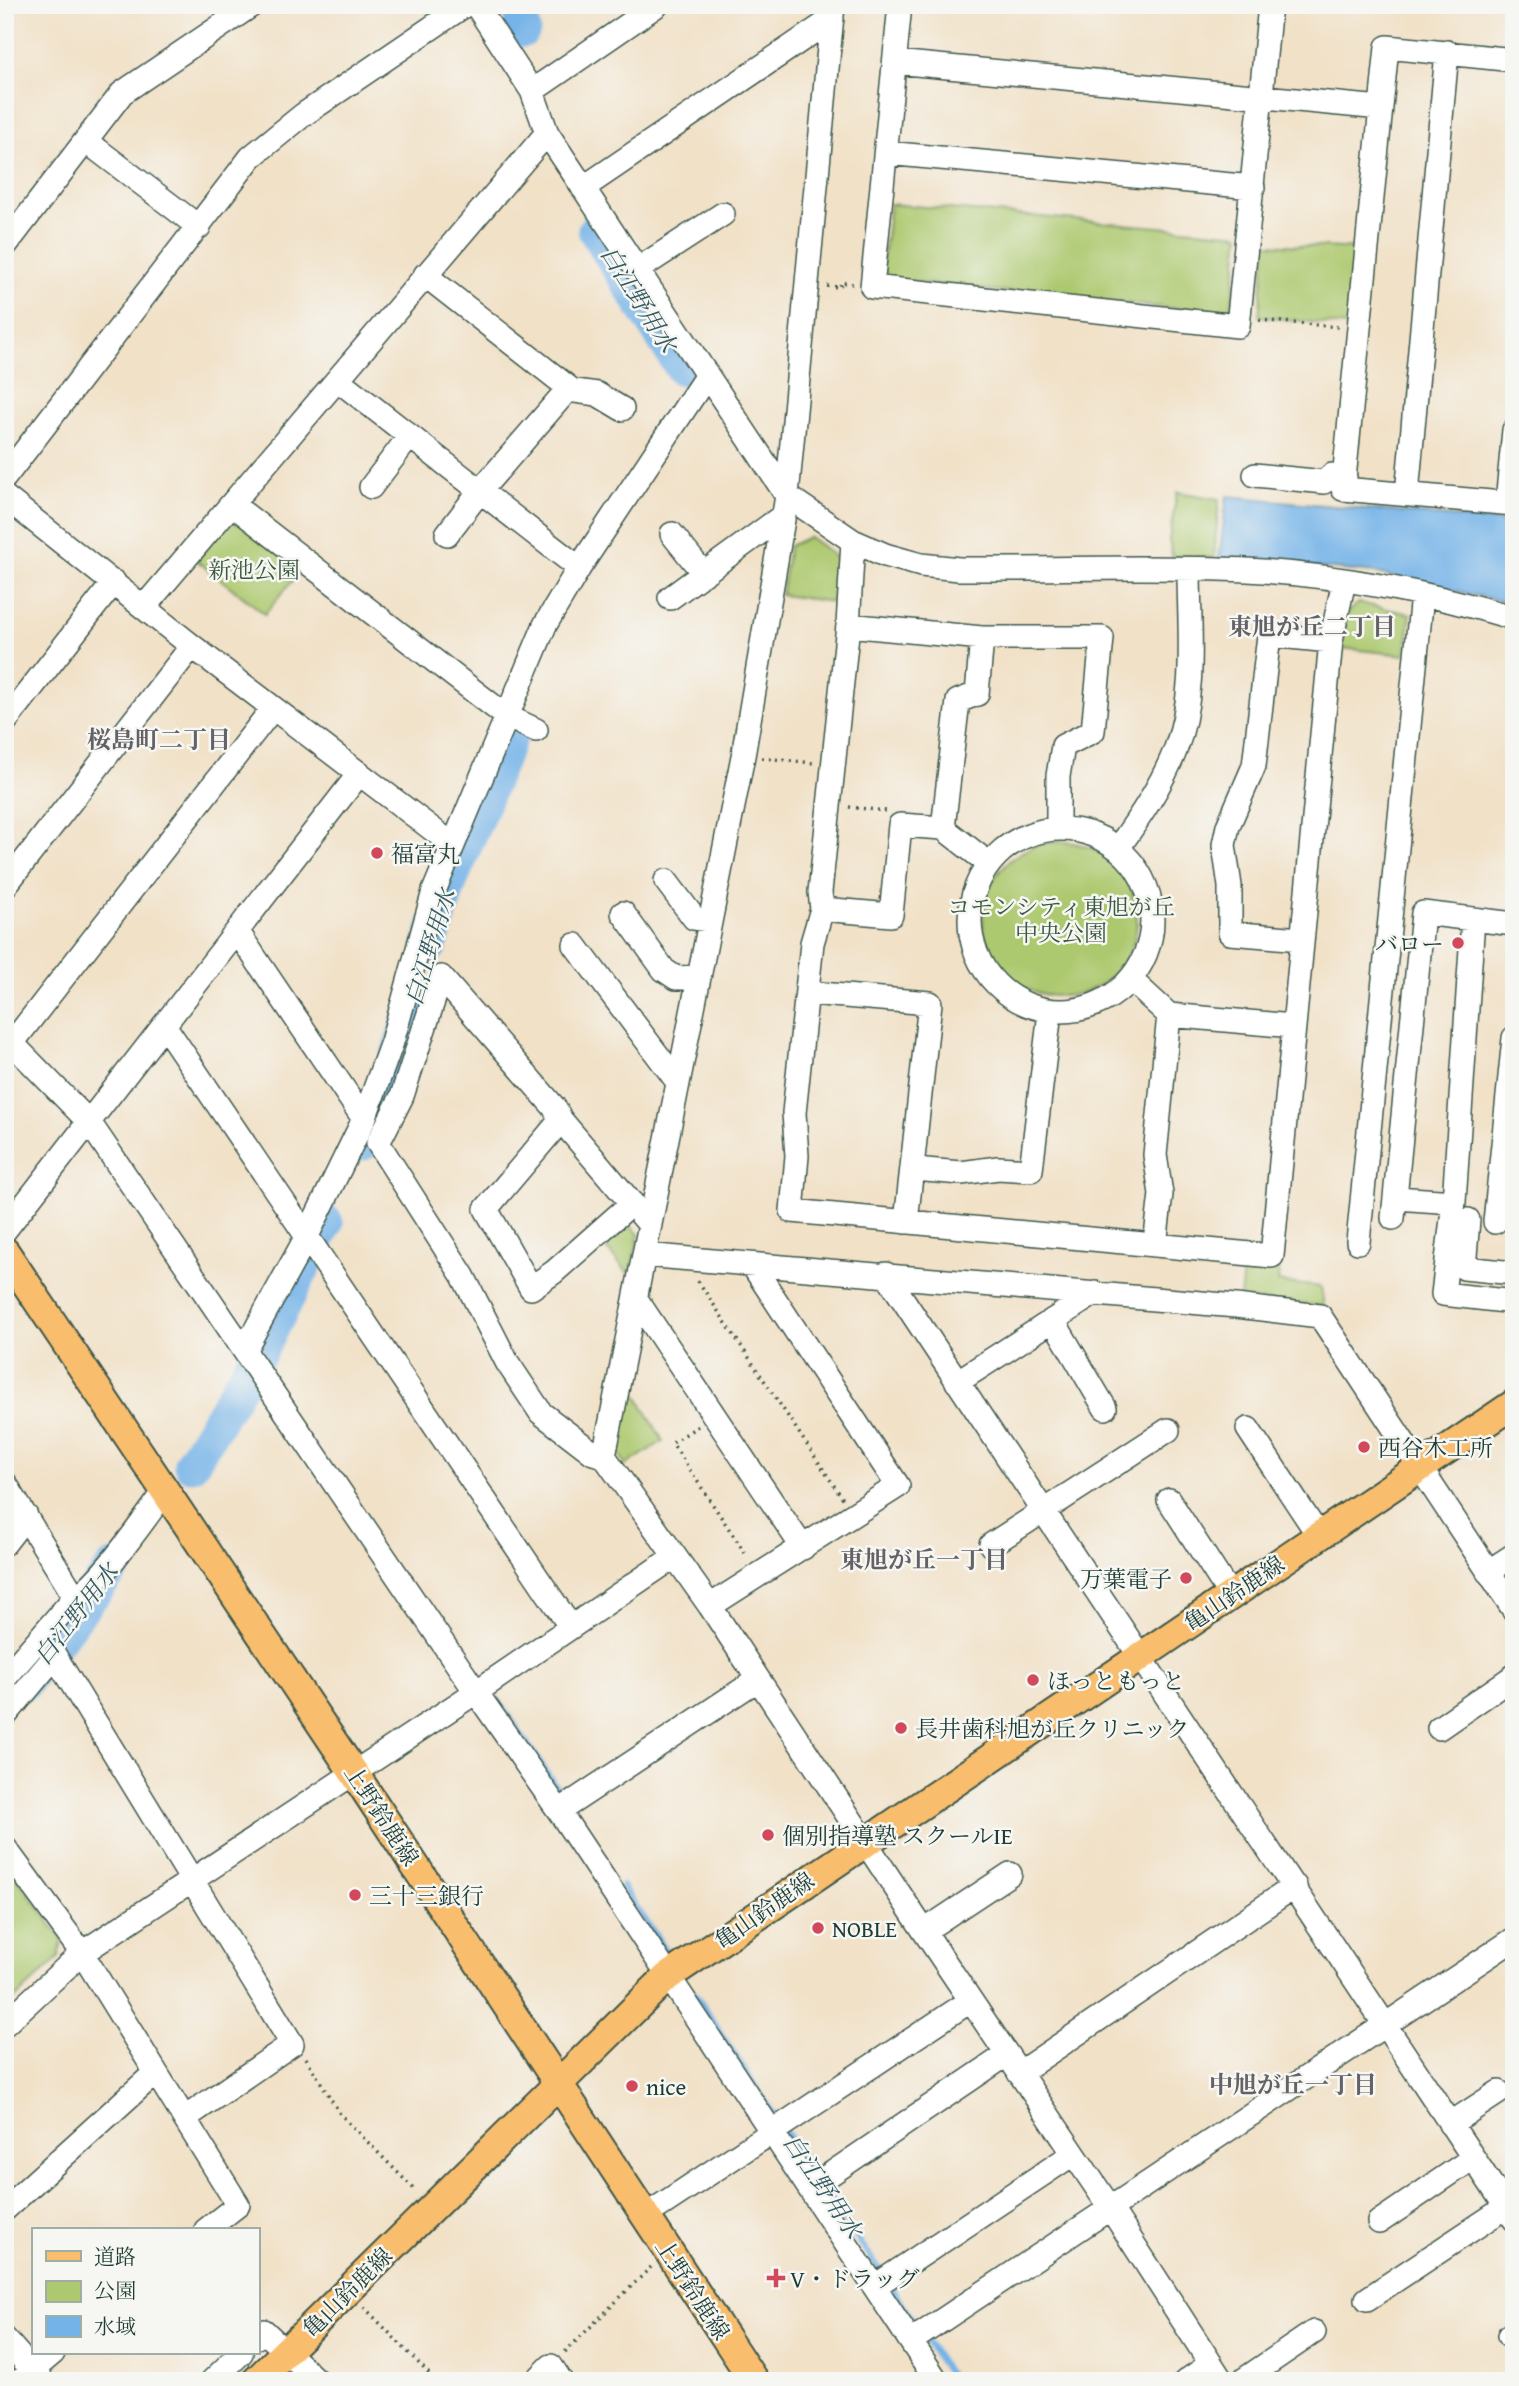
<svg xmlns="http://www.w3.org/2000/svg" width="1519" height="2386" font-family="'Gentium Book Plus','Noto Serif JP',serif">
	<style>
		.green { fill: #adc96f; stroke: #668352; stroke-width: 2 }
		.water { fill: #74b3e8; stroke: #4a788e; stroke-width: 2 }
		.lines { fill: none; stroke-linecap: round; stroke-linejoin: round }
		.stream { stroke: #74b3e8; stroke-width: 6 }
		.river { stroke: #74b3e8; stroke-width: 35 }
		.minor-casing { stroke: #3e564a; stroke-width: 26 }
		.major-casing { stroke: #3e564a; stroke-width: 32 }
		.path { stroke: #3e564a; stroke-width: 3.5; stroke-dasharray: 2 5; stroke-linecap: butt }
		.minor { stroke: #fff; stroke-width: 23 }
		.major { stroke: #f9be6d; stroke-width: 28 }
		.poi-dot { fill: #d1495b; stroke: #f6f6f2; stroke-width: 2.5 }
		.labels { text-anchor: middle; dominant-baseline: central; stroke-width: 5; stroke-linejoin: round; paint-order: stroke }
		.park-label { font-size: 23px; fill: #3b5940; stroke: #f6f6f2 }
		.poi-label { font-size: 23px; fill: #1f3d34; stroke: #f6f6f2; text-anchor: start }
		.street-label { font-size: 23px; fill: #1f3d34; stroke: #f6f6f2 }
		.water-label { font-size: 24px; font-style: italic; fill: #345a61; stroke: #f6f6f2 }
		.neighbourhood-label { font-size: 24px; font-weight: bold; fill: #646267; stroke: #f6f6f2 }
	</style>
	<rect width="100%" height="100%" fill="#f6f6f2"/>
	<filter id="ink" filterUnits="userSpaceOnUse"><feTurbulence type="fractalNoise" baseFrequency=".0143" numOctaves="2"/><feDisplacementMap in="SourceGraphic" scale="14" xChannelSelector="R" yChannelSelector="G"/><feConvolveMatrix kernelMatrix="1 2 1 2 8 2 1 2 1" color-interpolation-filters="sRGB"/></filter>
	<filter id="wash" filterUnits="userSpaceOnUse"><feTurbulence type="fractalNoise" baseFrequency=".00686" numOctaves="4" result="noise"/><feDisplacementMap in="SourceGraphic" scale="28" xChannelSelector="R" yChannelSelector="G"/><feGaussianBlur stdDeviation="1.57" result="paint"/><feColorMatrix in="noise" values="0 0 0 0 0 0 0 0 0 0 0 0 0 0 0 0 0 1.4 0 .05"/><feComposite in="paint" operator="in"/></filter>
	<g filter="url(#wash)">
		<rect width="100%" height="100%" fill="#f1e1c7"/>
		<path class="green" d="M 890,204 L 1240,234 L 1232,305 L 1221,313 L 893,280 L 882,269 Z
			M 1266,244 L 1360,249 L 1354,327 L 1259,316 Z
			M 1177,492 L 1219,499 L 1214,558 L 1172,556 L 1169,540 Z
			M 229,520 L 240,521 L 302,569 L 265,614 L 196,560 Z
			M 809,537 C 843,562 845,560 840,603 L 781,595 L 789,546 Z
			M 1359,603 L 1411,614 L 1405,655 L 1341,648 L 1348,611 Z
			M983 919a77 77 0 1 1 154 0a77 77 0 1 1-154 0Z
			M 624,1220 L 639,1234 L 631,1271 L 628,1273 L 601,1243 Z
			M 1244,1261 L 1279,1265 L 1278,1282 L 1321,1287 L 1324,1306 L 1240,1299 Z
			M 632,1387 L 663,1441 L 626,1465 L 617,1450 Z
			M 5,1862 L 62,1939 L 59,1958 L 5,2008 Z"/>
		<path class="water" d="M 1227,496 L 1514,523 L 1514,604 L 1376,573 L 1219,559 Z"/>
		<g class="lines">
			<path class="stream" d="M 498,1700 L 559,1791
				M 622,1886 L 669,1955
				M 693,1991 L 778,2121
				M 784,2130 L 882,2274
				M 888,2283 L 919,2330
				M 925,2339 L 953,2381"/>
			<path class="river" d="M 519,5 L 523,30
				M 595,230 L 682,368
				M 430,945 L 448,887 L 514,726
				M 363,1143 L 385,1095 L 413,1009
				M 191,1464 L 258,1355 L 326,1223
				M 23,1683 L 113,1568"/>
		</g>
	</g>
	<g filter="url(#ink)">
		<g class="lines">
			<defs>
				<path id="minor" d="M 476,5 L 532,91 L 547,133 L 787,496 L 853,541 L 885,555 L 921,565 L 959,569 C 1055,570 1151,565 1247,570 C 1336,575 1428,592 1514,618
					M 900,5 L 872,287 L 1238,326 L 1270,5
					M 1514,60 L 1387,47 L 1343,489 L 1514,504
					M 895,62 L 1381,108
					M 532,91 L 657,5
					M 86,141 L 199,227
					M 886,153 L 1253,187
					M 583,188 L 832,19
					M 5,246 L 122,93 L 252,5
					M 637,270 L 723,214
					M 425,275 L 569,388 L 480,491 L 447,534
					M 568,390 L 597,394 L 622,409
					M 1255,475 L 1324,482 L 1332,475 L 1345,477
					M 5,477 L 251,157 L 303,115 L 465,5
					M 371,487 L 409,437
					M 1407,494 L 1447,52
					M 5,497 L 192,646 L 453,845
					M 1507,503 L 1514,430
					M 233,505 L 506,716 L 536,730
					M 672,534 L 704,574
					M 853,541 L 848,625 L 820,892 L 822,909 L 812,943 L 794,1113 L 797,1156 L 792,1211 L 1272,1256 L 1331,641 L 1344,581
					M 579,568 L 707,375
					M 670,598 L 784,515
					M 144,607 L 547,133
					M 848,625 L 982,638
					M 5,722 L 114,582
					M970 920a91 91 0 1 1 182 0a91 91 0 1 1-182 0Z
					M 1118,848 C 1140,817 1161,786 1175,751 C 1197,694 1189,629 1189,570
					M 988,863 L 943,828 L 958,701 L 977,694 L 982,638 L 1102,638 L 1093,731 L 1063,746 L 1058,776 L 1058,829
					M 666,881 L 694,918 L 709,920
					M 5,886 L 192,646
					M 822,909 L 891,915 L 900,825 L 943,828
					M 623,913 L 664,970 L 676,978 L 698,977
					M 1473,919 L 1454,1202 L 1443,1294 L 1514,1302
					M 237,931 L 364,1119
					M 1301,939 L 1230,933 L 1230,886 L 1224,845 L 1228,826 L 1254,766 L 1269,635 L 1331,641
					M 575,945 L 677,1081
					M 1131,980 L 1169,1015 L 1293,1026
					M 808,993 L 930,1003 L 906,1222
					M 164,1025 L 570,1626
					M 5,1036 L 89,1122 L 476,1692 L 82,1953 L 238,2205 L 206,2230
					M 13,1042 L 273,708
					M 561,1120 L 554,1107 L 441,977 L 402,1096 L 378,1143 L 463,1276 L 507,1362 L 541,1413 L 593,1453 L 604,1456 L 710,1606 L 924,1931 L 1111,2209 L 1222,2381
					M 914,1169 L 961,1173 L 998,1168 L 1031,1170 L 1050,1012
					M 1396,1198 L 1454,1202
					M 632,1203 L 554,1272 L 531,1288 L 486,1209 L 561,1120 L 650,1225
					M 1393,1218 L 1423,913 L 1514,924
					M 1468,1220 L 1464,1268 L 1514,1273
					M 1495,1222 L 1514,1038
					M 5,1230 L 359,774
					M 1358,1242 L 1422,595
					M 1155,1245 L 1161,1194 L 1155,1155 L 1169,1015
					M 644,1255 L 1236,1306 L 1320,1316 L 1514,1610
					M 886,1274 L 1514,2219
					M 636,1299 L 803,1548
					M 1053,1320 L 1105,1408
					M 245,1349 L 306,1238 L 364,1119 L 392,1042 L 434,891 L 545,625 L 579,568 L 338,380
					M 957,1382 L 1095,1293
					M 1248,1429 L 1319,1536
					M 604,1456 L 743,756 L 787,496 L 833,5
					M 5,1483 L 75,1597
					M 1169,1500 L 1230,1595
					M 5,1543 L 26,1516
					M 991,1545 L 1168,1430
					M 674,1557 L 476,1692 L 559,1811 L 937,2381
					M 1488,1572 L 1514,1555
					M 710,1606 L 898,1486 L 753,1266
					M 5,1678 L 75,1597 C 99,1586 148,1514 166,1490
					M 5,1716 L 55,1656 L 292,2044 L 185,2118
					M 1439,1728 L 1514,1676
					M 559,1811 L 757,1680
					M 5,1848 L 82,1953 L 5,2024
					M 924,1931 L 1010,1874
					M 1019,2073 L 1295,1886
					M 1450,2124 L 1499,2092
					M 810,2188 L 1006,2055
					M 5,2209 L 155,2073
					M 645,2216 L 970,2001
					M 1379,2222 L 1473,2158
					M 875,2286 L 1073,2154
					M 1367,2299 L 1506,2207
					M 1509,2336 L 1514,2332
					M 257,2337 L 264,2331 L 317,2381
					M 5,2339 L 42,2381
					M 911,2341 L 1514,1939
					M 21,2380 L 53,2353
					M 212,2381 L 241,2353
					M 536,2381 L 551,2366 L 561,2381
					M 1186,2381 L 1211,2364
					M 1242,2381 L 1314,2332"/>
				<path id="major" d="M 5,1252 L 354,1773 L 754,2381
					M 256,2381 L 667,1977 L 1514,1404"/>
			</defs>
			<use href="#minor" class="minor-casing"/>
			<use href="#major" class="major-casing"/>
			<path class="path" d="M 827,286 L 840,287 L 841,282 L 853,284
				M 1259,320 L 1339,327
				M 762,758 L 814,763
				M 849,807 L 886,811
				M 698,1281 L 843,1499
				M 698,1426 L 672,1443 L 747,1556
				M 306,2058 L 340,2114 L 416,2191
				M 364,2307 L 436,2381
				M 565,2352 L 652,2266"/>
			<use href="#minor" class="minor"/>
			<use href="#major" class="major"/>
		</g>
	</g>
	<g class="poi-dot">
		<circle cx="377" cy="853" r="7"/>
		<circle cx="1458" cy="943" r="7"/>
		<circle cx="1364" cy="1447" r="7"/>
		<circle cx="1186" cy="1578" r="7"/>
		<circle cx="1033" cy="1680" r="7"/>
		<circle cx="901" cy="1728" r="7"/>
		<circle cx="768" cy="1835" r="7"/>
		<circle cx="355" cy="1895" r="7"/>
		<circle cx="818" cy="1928" r="7"/>
		<circle cx="632" cy="2086" r="7"/>
		<path d="M772.5 2267.5h7v7h7v7h-7v7h-7v-7h-7v-7h7z"/>
	</g>
	<g class="labels">
		<g class="park-label">
			<text x="254" y="569">新池公園</text>
			<text x="1061" y="906">コモンシティ東旭が丘<tspan x="1061" dy="26">中央公園</tspan></text>
		</g>
		<g class="poi-label">
			<text x="391" y="853">福富丸</text>
			<text x="1444" y="943" text-anchor="end">バロー</text>
			<text x="1378" y="1447">西谷木工所</text>
			<text x="1172" y="1578" text-anchor="end">万葉電子</text>
			<text x="1047" y="1680">ほっともっと</text>
			<text x="915" y="1728">長井歯科旭が丘クリニック</text>
			<text x="782" y="1835">個別指導塾 スクールIE</text>
			<text x="369" y="1895">三十三銀行</text>
			<text x="832" y="1928">NOBLE</text>
			<text x="646" y="2086">nice</text>
			<text x="790" y="2278">V・ドラッグ</text>
		</g>
		<g class="street-label">
			<text transform="translate(1234 1593) rotate(-34)">亀山鈴鹿線</text>
			<text transform="translate(382 1815) rotate(57)">上野鈴鹿線</text>
			<text transform="translate(764 1910) rotate(-35)">亀山鈴鹿線</text>
			<text transform="translate(693 2289) rotate(57)">上野鈴鹿線</text>
			<text transform="translate(347 2292) rotate(-45)">亀山鈴鹿線</text>
		</g>
		<g class="water-label">
			<text transform="translate(639 299) rotate(58)">白江野用水</text>
			<text transform="translate(430 947) rotate(-73)">白江野用水</text>
			<text transform="translate(76 1614) rotate(-52)">白江野用水</text>
			<text transform="translate(823 2186) rotate(56)">白江野用水</text>
		</g>
		<g class="neighbourhood-label">
			<text x="1312" y="626">東旭が丘二丁目</text>
			<text x="159" y="739">桜島町二丁目</text>
			<text x="924" y="1559">東旭が丘一丁目</text>
			<text x="1293" y="2084">中旭が丘一丁目</text>
		</g>
	</g>
	<rect width="1519" height="2386" fill="none" stroke="#f6f6f2" stroke-width="28"/>
	<rect x="32" y="2228" width="228" height="126" fill="#f6f6f2" stroke="#a0aca6" stroke-width="2"/>
	<rect x="46" y="2251" width="35" height="10" fill="#f9be6d" stroke="#a0aca6" stroke-width="2"/>
	<text x="94" y="2264" font-size="21" fill="#1f3d34">道路</text>
	<rect x="46" y="2281" width="35" height="21" fill="#adc96f" stroke="#a0aca6" stroke-width="2"/>
	<text x="94" y="2298" font-size="21" fill="#1f3d34">公園</text>
	<rect x="46" y="2316" width="35" height="21" fill="#74b3e8" stroke="#a0aca6" stroke-width="2"/>
	<text x="94" y="2334" font-size="21" fill="#1f3d34">水域</text>
</svg>
